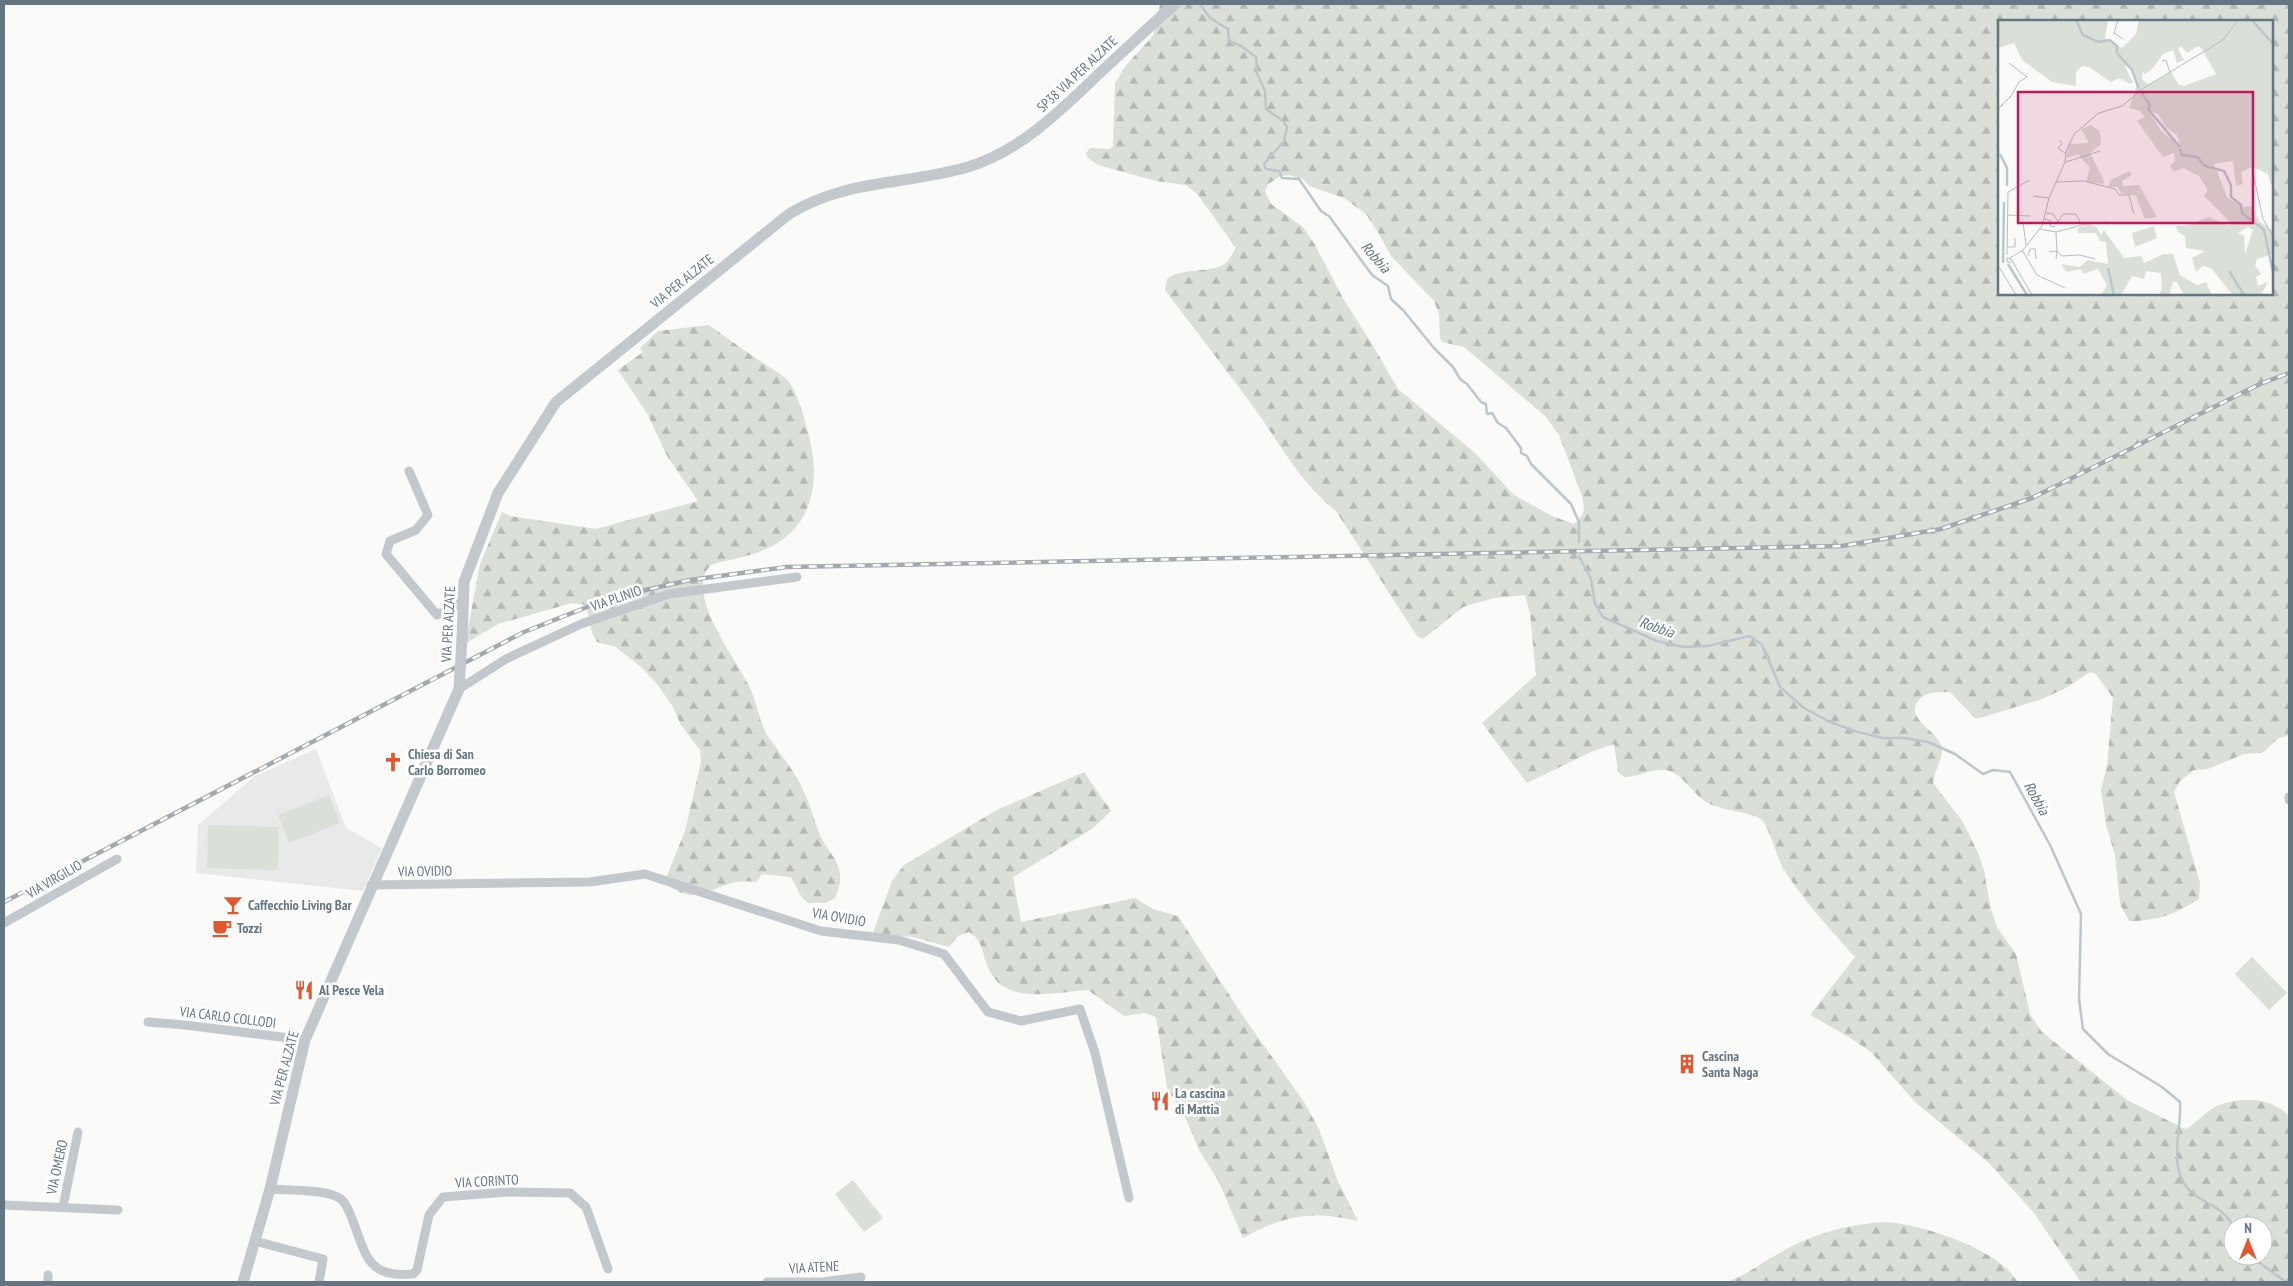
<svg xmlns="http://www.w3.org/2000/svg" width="2293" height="1286" font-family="'PT Sans Narrow',sans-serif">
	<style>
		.built { fill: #e8e9e9 }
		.grass { fill: #dadfd7 }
		.forest { fill: url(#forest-firs); fill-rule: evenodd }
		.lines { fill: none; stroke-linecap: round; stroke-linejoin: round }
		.stream { stroke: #bbc7cb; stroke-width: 2.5 }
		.minor { stroke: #c3c8cc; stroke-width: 9 }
		.tertiary { stroke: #c3c8cc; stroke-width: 11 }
		.rail-casing { stroke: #a2aab0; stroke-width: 4.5 }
		.rail { stroke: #fff; stroke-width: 2.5; stroke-dasharray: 8; stroke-linecap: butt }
		.tertiary-bridge { stroke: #c3c8cc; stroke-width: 11 }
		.labels { text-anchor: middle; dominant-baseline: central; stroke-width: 5; stroke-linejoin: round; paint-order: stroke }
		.street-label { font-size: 14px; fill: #657683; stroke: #fff }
		.poi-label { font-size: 14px; font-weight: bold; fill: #657683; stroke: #fff; text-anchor: start }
		.water-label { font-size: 15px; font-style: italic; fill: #60757c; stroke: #fff }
		.inset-river { fill: none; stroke: #bbc7cb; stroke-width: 2.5 }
		.inset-road { fill: none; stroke: #b5bdc2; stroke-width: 1 }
		.view { fill: #c2185b; fill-opacity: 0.15; stroke: #c2185b; stroke-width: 2.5 }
		.inset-edge { fill: none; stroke: #657683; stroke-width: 2.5 }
	</style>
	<defs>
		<pattern id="forest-firs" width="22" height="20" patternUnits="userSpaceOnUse" patternTransform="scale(1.25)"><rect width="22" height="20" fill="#dadfd7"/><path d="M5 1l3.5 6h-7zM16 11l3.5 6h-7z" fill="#b4b9b4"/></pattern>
	</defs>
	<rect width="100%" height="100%" fill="#fafaf8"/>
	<path class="built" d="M 316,749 L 346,828 L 382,848 L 363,891 L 196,873 L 198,825 L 255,776 Z"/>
	<path class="grass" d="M 329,795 L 340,823 L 289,843 L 278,815 Z
		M 208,825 L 279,827 L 278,870 L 207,868 Z
		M 2252,957 L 2287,993 L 2269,1010 L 2235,974 Z
		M 853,1180 L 883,1218 L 864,1232 L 835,1194 Z"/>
	<path class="forest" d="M 1160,4 L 2289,4 L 2289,735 L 2277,739 L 2265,751 L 2260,753 L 2244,754 L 2208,769 L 2194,770 L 2180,781 L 2174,792 L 2200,883 L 2199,899 C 2176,914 2157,921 2129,921 L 2120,904 L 2115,855 L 2106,825 L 2101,790 L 2107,765 L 2113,698 L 2096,674 L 2090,672 L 2066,688 L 2042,699 L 1980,718 L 1975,718 L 1950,692 C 1939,692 1925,691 1918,701 C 1904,720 1941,732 1942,749 C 1942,761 1934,772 1933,783 L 1963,822 L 1979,855 L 1984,871 L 1991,910 L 1998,929 L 2016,954 L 2030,1014 L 2042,1032 L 2127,1100 L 2185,1129 C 2196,1124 2203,1114 2213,1108 C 2236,1096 2271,1096 2289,1116 L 2289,1282 L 2081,1282 L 2034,1213 L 1988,1162 L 1916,1103 L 1871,1052 L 1849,1037 L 1810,1015 L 1855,957 C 1829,928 1803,900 1783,868 C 1777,857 1768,824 1761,819 C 1748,811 1721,811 1706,802 C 1692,793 1682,772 1665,770 C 1651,769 1637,777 1624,777 L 1618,772 L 1614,744 L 1591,752 L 1527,783 L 1482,723 L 1536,675 L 1530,614 L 1525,595 L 1494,598 L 1463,607 L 1423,639 L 1417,636 L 1336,511 C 1305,487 1284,452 1262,419 C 1231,375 1197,333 1165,290 L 1167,279 C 1182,266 1213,275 1227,262 C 1231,258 1233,252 1236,248 L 1198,195 L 1186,185 L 1156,181 L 1098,165 L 1087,157 L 1086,153 L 1090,148 L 1110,149 L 1113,146 L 1115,83 L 1127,64 L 1153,36 ZM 1999,21 L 2272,21 L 2272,294 L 1999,294 ZM 1289,175 L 1303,179 L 1309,186 L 1344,198 L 1366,214 L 1379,234 L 1391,256 L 1434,301 L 1439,314 L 1440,337 L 1442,342 L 1464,347 L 1545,416 L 1559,435 L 1582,496 C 1585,509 1585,515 1574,524 L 1552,516 L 1514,495 L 1474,452 L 1398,389 L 1372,344 L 1344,300 L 1315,245 L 1303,227 L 1271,204 L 1265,191 L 1268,184 L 1281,176 ZM 2233,1226 L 2263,1226 L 2263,1256 L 2233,1256 Z
		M 709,325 C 728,339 747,352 766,365 C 772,369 782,374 787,380 C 798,391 806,424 810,440 C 820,484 812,529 766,549 C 749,557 729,559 711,565 C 682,592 738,661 750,688 C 757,703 759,721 767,735 C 780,754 795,771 804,792 C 811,807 815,824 822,839 C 827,849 836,858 839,869 C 842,879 839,889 835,898 L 825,903 L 808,903 L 801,896 L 791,877 L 762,874 L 756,882 C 729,878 717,892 693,895 C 684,896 672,888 664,883 L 685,831 L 701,762 L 700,750 L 681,725 L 673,707 L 657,684 L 641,667 L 616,647 L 597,642 C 589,630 590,618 586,605 L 572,603 L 498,624 L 465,644 L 480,564 L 502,512 L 510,516 L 596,529 L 698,501 L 667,456 L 648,415 L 618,370 L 643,352 L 640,348 L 658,331 Z
		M 1084,772 L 1111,811 L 1092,829 L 1013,877 L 1021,922 L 1135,898 L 1153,909 L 1178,916 L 1243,1016 L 1304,1102 L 1319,1129 L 1337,1179 L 1358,1221 C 1311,1210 1285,1215 1243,1238 L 1219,1182 L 1199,1150 L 1187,1121 L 1167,1088 L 1156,1017 L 1145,1013 L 1124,1016 L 1088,990 C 1055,992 1002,1007 987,965 C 982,952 982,939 969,932 L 958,936 L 949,947 L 913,937 L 873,933 L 892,881 L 904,865 L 997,810 Z
		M 1885,1222 C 1918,1223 1981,1245 2006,1268 C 2011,1272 2014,1278 2019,1282 L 1726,1282 C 1745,1276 1758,1265 1776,1255 C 1809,1235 1846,1224 1885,1222 Z"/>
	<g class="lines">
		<path class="stream" d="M 1200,4 L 1210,18 L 1228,29 L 1229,41 L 1241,46 L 1256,57 L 1257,67 L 1256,71 L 1265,91 L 1266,109 L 1283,121 L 1287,127 L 1284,141 L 1264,164 L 1266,169 L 1279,171 L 1282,178 L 1299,179 L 1321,211 L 1329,216 L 1372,275 L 1388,286 L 1391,299 L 1403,310 L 1434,348 L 1453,367 L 1460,379 L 1467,384 L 1481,402 L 1486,404 L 1487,414 L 1492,413 L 1498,423 L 1506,428 L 1521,448 L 1521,453 L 1527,456 L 1531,464 L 1571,504 L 1579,522 L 1579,542
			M 1579,556 L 1591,579 L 1595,604 L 1603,617 L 1657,641 L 1684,647 L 1708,646 L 1750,636 L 1762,645 L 1780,687 L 1804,708 L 1828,721 L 1854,731 L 1883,738 L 1905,738 L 1928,742 L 1955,754 L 1983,774 L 1993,770 L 2010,772 L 2050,845 L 2081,914 L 2079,999 L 2083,1029 L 2108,1054 L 2162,1087 L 2180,1102 C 2182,1132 2165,1174 2195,1195 C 2209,1205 2224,1209 2233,1226
			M 2250,1256 L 2286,1282"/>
		<path class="minor" d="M 409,471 L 428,515 L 416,530 L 390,541 L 386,554 L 437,615 L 464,601
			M 459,689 L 506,659 L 581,624 L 669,594 L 797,577
			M 2289,797 L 2289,800
			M 371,885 L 590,882 L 645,874 L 821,931 L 899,940 L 944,954 L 988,1012 L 1021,1021 L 1080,1009 L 1095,1053 L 1129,1198
			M 4,923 L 117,859
			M 148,1022 L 185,1025 L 305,1040
			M 270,1189 C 286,1190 330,1189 342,1200 C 348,1206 351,1216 354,1224 C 367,1259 370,1278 413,1274 L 417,1270 L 429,1215 L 443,1197 L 507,1192 L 570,1193 L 586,1207 L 608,1269
			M 4,1205 L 118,1210
			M 63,1207 L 78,1132
			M 255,1241 L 323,1259 L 319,1282
			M 48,1282 L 48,1275
			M 767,1282 L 822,1282 L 861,1277"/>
		<path class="tertiary" d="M 462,639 L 464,582 L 498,493 L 556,402 L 789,214 C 846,179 906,185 968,167 C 1023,150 1064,107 1105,68 C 1128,47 1151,25 1175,4
			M 243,1282 L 270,1189 L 305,1040 L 459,689"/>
		<defs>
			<path id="rail" d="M 4,902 L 524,632 L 610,598 L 690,580 L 787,567 L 1842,546 L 1941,529 L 2032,498 L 2260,384 L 2289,373"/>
		</defs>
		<use href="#rail" class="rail-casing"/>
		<use href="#rail" class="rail"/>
		<path class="tertiary-bridge" d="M 459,689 L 462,639"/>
	</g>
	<defs>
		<symbol id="church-bare" viewBox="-9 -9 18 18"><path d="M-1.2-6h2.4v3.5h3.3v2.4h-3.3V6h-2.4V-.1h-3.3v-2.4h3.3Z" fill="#e4572e" stroke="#fff" stroke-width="2.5" paint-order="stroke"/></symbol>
		<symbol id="bar-bare" viewBox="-9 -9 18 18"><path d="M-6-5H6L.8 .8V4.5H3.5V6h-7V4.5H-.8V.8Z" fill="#e4572e" stroke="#fff" stroke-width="2.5" paint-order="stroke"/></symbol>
		<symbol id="cafe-bare" viewBox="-9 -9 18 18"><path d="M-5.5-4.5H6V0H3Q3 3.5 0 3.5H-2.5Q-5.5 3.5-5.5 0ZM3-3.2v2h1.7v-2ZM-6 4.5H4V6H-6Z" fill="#e4572e" stroke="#fff" stroke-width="2.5" paint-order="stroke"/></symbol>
		<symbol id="restaurant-bare" viewBox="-9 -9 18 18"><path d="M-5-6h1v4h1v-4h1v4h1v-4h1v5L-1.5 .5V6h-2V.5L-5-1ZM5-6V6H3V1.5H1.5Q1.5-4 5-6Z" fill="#e4572e" stroke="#fff" stroke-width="2.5" paint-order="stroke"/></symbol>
		<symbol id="building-bare" viewBox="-9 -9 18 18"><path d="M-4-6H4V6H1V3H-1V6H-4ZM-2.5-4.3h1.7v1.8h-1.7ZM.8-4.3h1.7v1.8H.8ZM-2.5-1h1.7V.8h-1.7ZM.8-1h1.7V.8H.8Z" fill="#e4572e" stroke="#fff" stroke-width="2.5" paint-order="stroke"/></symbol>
	</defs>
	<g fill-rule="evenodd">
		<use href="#church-bare" x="379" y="748" width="28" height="28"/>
		<use href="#bar-bare" x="219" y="891" width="28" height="28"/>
		<use href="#cafe-bare" x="208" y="914" width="28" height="28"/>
		<use href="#restaurant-bare" x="290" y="976" width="28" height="28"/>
		<use href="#building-bare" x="1673" y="1050" width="28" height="28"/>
		<use href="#restaurant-bare" x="1146" y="1087" width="28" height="28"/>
	</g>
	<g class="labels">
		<g class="street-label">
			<text transform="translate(1077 74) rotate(-43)">SP38 VIA PER ALZATE</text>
			<text transform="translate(682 281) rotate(-39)">VIA PER ALZATE</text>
			<text transform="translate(616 598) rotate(-19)">VIA PLINIO</text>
			<text transform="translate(448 624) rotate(-87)">VIA PER ALZATE</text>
			<text transform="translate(425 871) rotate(-1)">VIA OVIDIO</text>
			<text transform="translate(54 879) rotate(-30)">VIA VIRGILIO</text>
			<text transform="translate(839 917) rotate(10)">VIA OVIDIO</text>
			<text transform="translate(228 1017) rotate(7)">VIA CARLO COLLODI</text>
			<text transform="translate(284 1068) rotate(-75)">VIA PER ALZATE</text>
			<text transform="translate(57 1167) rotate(-78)">VIA OMERO</text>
			<text transform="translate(487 1181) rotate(-3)">VIA CORINTO</text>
			<text transform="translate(814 1267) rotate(-3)">VIA ATENE</text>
		</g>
		<g class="poi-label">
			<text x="408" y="754">Chiesa di San<tspan x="408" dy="16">Carlo Borromeo</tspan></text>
			<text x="248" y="905">Caffecchio Living Bar</text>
			<text x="237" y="928">Tozzi</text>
			<text x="319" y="990">Al Pesce Vela</text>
			<text x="1702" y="1056">Cascina<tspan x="1702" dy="16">Santa Naga</tspan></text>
			<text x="1175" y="1093">La cascina<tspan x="1175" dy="16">di Mattia</tspan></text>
		</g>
		<g class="water-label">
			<text transform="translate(1376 257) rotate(49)">Robbia</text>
			<text transform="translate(1657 627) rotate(19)">Robbia</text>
			<text transform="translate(2037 798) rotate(61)">Robbia</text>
		</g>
	</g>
	<g transform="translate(1998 20)">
		<rect width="275" height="275" fill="#fafaf8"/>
		<path d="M 0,0 L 110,0 L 107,18 L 124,28 L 138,14 L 141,0 L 275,0 L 275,163 L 273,165 L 270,154 L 255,147 L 243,152 L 245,164 L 238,166 L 235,141 L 216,144 L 229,177 L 244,187 L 254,186 L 261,201 L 275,211 L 275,234 L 259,239 L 257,245 L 263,254 L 258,257 L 260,266 L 270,262 L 263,275 L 235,275 L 213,248 L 205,246 L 198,252 L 194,238 L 207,231 L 188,228 L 187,216 L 180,212 L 178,206 L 187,206 L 211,197 L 229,205 L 233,203 L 206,176 L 210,170 L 201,156 L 185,148 L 176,152 L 172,146 L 177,141 L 176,133 L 165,137 L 139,101 L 147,97 L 142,91 L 131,88 L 140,62 L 130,44 L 127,47 L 135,62 L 132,64 L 121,58 L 113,62 L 91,47 L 84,46 L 78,52 L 78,66 L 54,62 L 24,40 L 16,23 L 0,28 ZM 183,26 L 189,33 L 200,26 L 204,29 L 218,54 L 186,66 L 181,65 L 173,52 L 151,65 L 144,59 L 145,51 L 147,54 L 155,48 L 165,34 L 175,30 L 179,43 L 186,40 L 180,29 ZM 150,90 L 160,94 L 168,107 L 179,115 L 182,125 L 163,111 ZM 250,207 L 255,210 L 247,234 L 246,216 L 240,213 ZM 93,105 L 101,111 L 103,118 L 102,125 L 92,133 L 106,161 L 105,164 L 88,162 L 92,148 L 80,134 L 68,138 L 71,124 L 91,123 L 83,109 ZM 131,151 L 134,155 L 124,161 L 125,166 L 141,165 L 159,197 L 147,199 L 138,176 L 123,173 L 119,167 L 110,167 L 113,160 ZM 92,204 L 99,208 L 103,215 L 106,210 L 126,238 L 143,236 L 146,243 L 166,234 L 175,234 L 182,255 L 199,265 L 208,262 L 214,275 L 186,275 L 179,262 L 175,262 L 171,275 L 161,275 L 164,269 L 163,253 L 148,251 L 146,259 L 134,256 L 123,275 L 103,275 L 109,265 L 100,249 L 85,254 L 83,249 L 68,252 L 63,244 L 81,247 L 90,240 L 110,244 L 108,222 L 102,221 L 98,213 L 80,213 L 80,208 ZM 156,206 L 159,218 L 137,227 L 134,213 Z" fill="#dadfd7" fill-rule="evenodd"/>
		<path class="inset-river" d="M 78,0 L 85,15 L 100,22 L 112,20 L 119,26 L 119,33 L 134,50 L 141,69M 254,0 L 275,24M 143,72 L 152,85 L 150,89 L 182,127M 182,129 L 184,135 L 199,137 L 207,146 L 226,151 L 233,165 L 233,177 L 243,185 L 244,193 L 266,210 L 275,252M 2,134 L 9,148 L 9,166M 5,243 L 6,182M 10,244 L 29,275M 110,248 L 116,275M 231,251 L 246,275"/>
		<path class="inset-road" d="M 120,0 L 116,13 L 125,19M 164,41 L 168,40 L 172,53M 0,89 L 13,76 L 21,62 L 29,57 L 11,43M 62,120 L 64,124 L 60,128 L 67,133M 68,142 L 102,131M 255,153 L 265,199 L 275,216M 58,162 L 86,161 L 117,169 L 121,175 L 131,175 L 136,194M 35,176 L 51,178M 48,193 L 55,194 L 60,202 L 65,194 L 78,194 L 82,202M 9,195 L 32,196M 46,199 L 53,201 L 52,206 L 57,207M 25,202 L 28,225M 41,209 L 58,212 L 59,231 L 64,236 L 82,235 L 97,239M 58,212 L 88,204 L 108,202M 9,227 L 17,227 L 17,218M 24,230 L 39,255 L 67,268M 51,232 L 59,231 L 58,239M 9,235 L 10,172 L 32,160M 30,236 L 32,229 L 37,229 L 38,239M 12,238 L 25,230 L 44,206 L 51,178 L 67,142 L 68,131 L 77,113 L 101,93 L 124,86 L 144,69 L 225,20 L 240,0M 13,242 L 9,242 L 9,238 L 13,239 L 34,275M 1,247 L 18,275"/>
		<path class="view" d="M 20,72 L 255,72 L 255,203 L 20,203 Z"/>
		<rect width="275" height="275" class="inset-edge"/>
	</g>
	<rect width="2293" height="1286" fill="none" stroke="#657683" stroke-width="10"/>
	<g transform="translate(2248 1241)"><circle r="24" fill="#ffffff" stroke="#c1c8cd"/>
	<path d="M0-4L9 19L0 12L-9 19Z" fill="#e4572e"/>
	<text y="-8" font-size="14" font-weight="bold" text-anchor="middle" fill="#657683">N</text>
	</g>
</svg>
